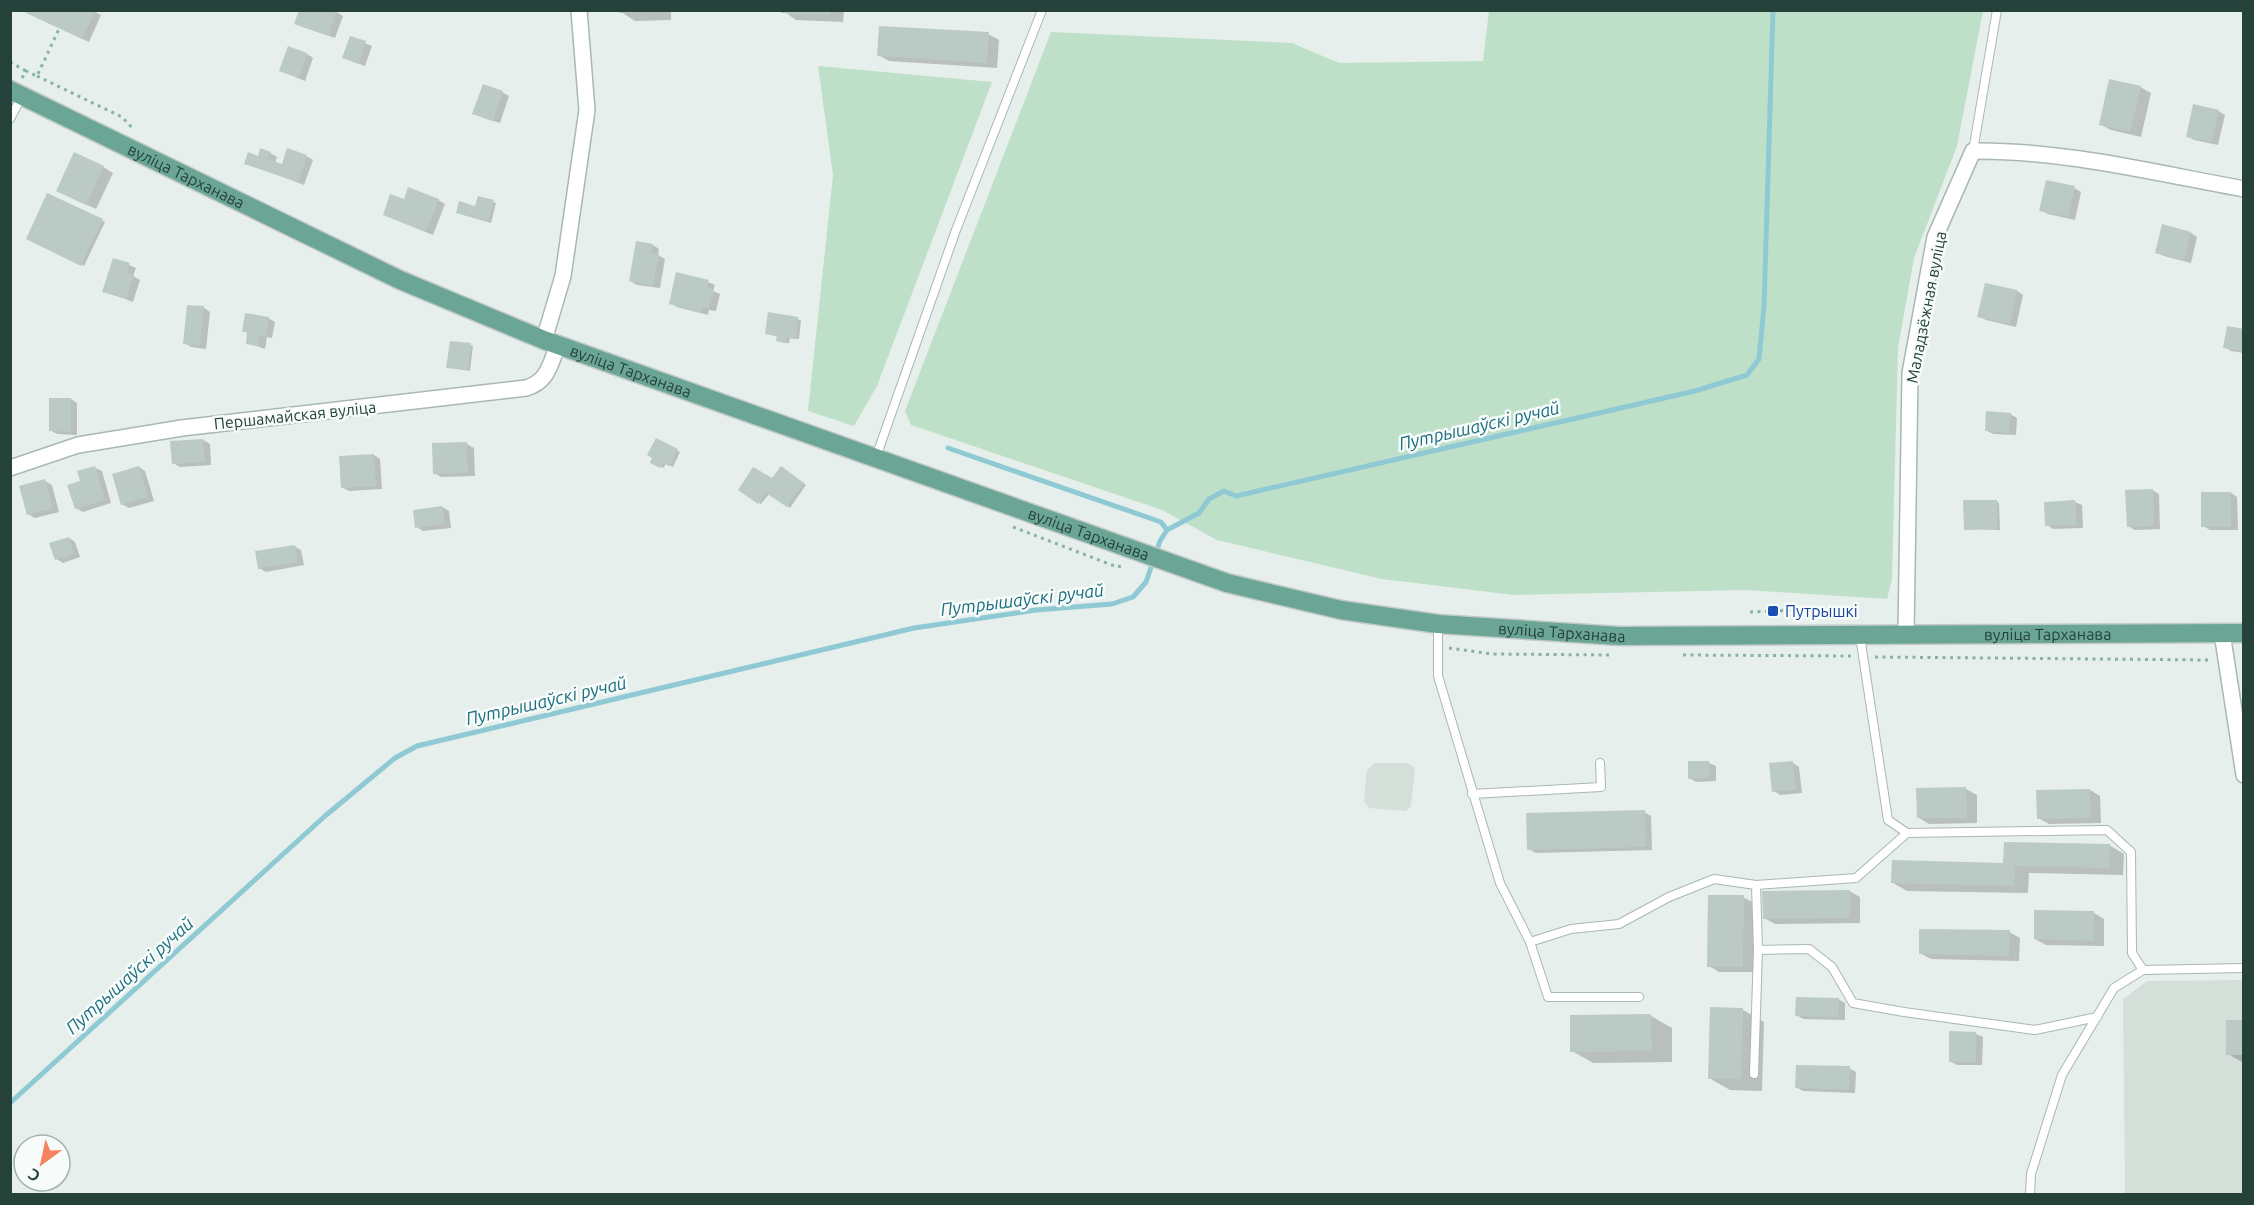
<svg xmlns="http://www.w3.org/2000/svg" width="2254" height="1205" font-family="Ubuntu,sans-serif">
	<style>
		.built { fill: #d4dfda }
		.green { fill: #bfe0c8 }
		.shadow { fill: #0003 }
		.lines { fill: none; stroke-linecap: round; stroke-linejoin: round }
		.stream { stroke: #8ec9d4; stroke-width: 5 }
		.building { fill: #bbcac4 }
		.lane-casing { stroke: #a8b8b2; stroke-width: 10 }
		.street-casing { stroke: #a8b8b2; stroke-width: 18 }
		.primary-casing { stroke: #c2cac8; stroke-width: 21 }
		.path { stroke: #86b3a5; stroke-width: 3; stroke-dasharray: 3 4.5; stroke-linecap: butt }
		.lane { stroke: #fff; stroke-width: 8 }
		.street { stroke: #fff; stroke-width: 15 }
		.primary { stroke: #6aa596; stroke-width: 18 }
		.transit-dot { fill: #1a4fb4; stroke: #f7fbf9; stroke-width: 2 }
		.labels { text-anchor: middle; dominant-baseline: central; stroke-width: 5; stroke-linejoin: round; paint-order: stroke }
		.street-label { font-size: 16px; fill: #24423a; stroke: #f7fbf9 }
		.transit-label { font-size: 16px; fill: #164399; stroke: #f7fbf9; text-anchor: start }
		.water-label { font-size: 18px; font-style: italic; fill: #1c6f80; stroke: #f7fbf9 }
	</style>
	<rect width="100%" height="100%" fill="#e6efeb"/>
	<path class="built" d="M 1375,763 L 1407,763 L 1415,768 L 1411,806 L 1406,811 L 1369,808 L 1364,801 L 1367,770 Z
		M 2243,980 L 2243,1194 L 2125,1194 L 2123,999 L 2147,981 Z"/>
	<path class="green" d="M 1489,11 L 1983,11 L 1957,146 L 1914,258 L 1898,348 L 1892,579 L 1887,599 L 1745,590 L 1514,595 L 1382,579 L 1217,540 L 1162,510 L 911,425 L 905,411 L 1051,32 L 1292,43 L 1339,63 L 1483,61 Z
		M 818,66 L 992,82 L 877,386 L 854,426 L 808,411 L 833,175 Z"/>
	<path class="shadow" d="M 333,10 L 343,16 L 335,38 L 303,27 Z
		M 621,10 L 671,10 L 671,20 L 635,21 L 621,12 Z
		M 782,10 L 844,10 L 843,22 L 796,20 Z
		M 95,12 L 101,15 L 89,42 L 35,16 Z
		M 988,34 L 999,40 L 997,68 L 889,61 L 879,55 Z
		M 351,38 L 372,46 L 365,66 L 344,58 Z
		M 307,54 L 313,58 L 305,81 L 281,71 Z
		M 2140,87 L 2151,93 L 2141,137 L 2111,130 L 2100,124 Z
		M 502,92 L 509,96 L 500,123 L 481,117 Z
		M 2218,111 L 2225,115 L 2218,145 L 2194,140 L 2187,136 Z
		M 270,153 L 277,157 L 275,163 L 283,166 L 306,156 L 313,160 L 304,185 L 246,163 Z
		M 103,167 L 113,173 L 96,209 L 68,196 Z
		M 2074,188 L 2081,192 L 2075,220 L 2048,214 L 2041,210 Z
		M 48,195 L 105,222 L 84,266 L 28,239 Z
		M 480,198 L 496,203 L 491,223 L 461,214 L 476,208 Z
		M 438,200 L 445,204 L 433,235 L 384,215 L 405,201 Z
		M 2191,233 L 2197,237 L 2191,263 L 2164,256 L 2157,253 Z
		M 653,245 L 659,249 L 658,255 L 665,259 L 660,288 L 637,285 L 630,281 Z
		M 129,265 L 136,268 L 133,276 L 140,280 L 133,302 L 104,291 Z
		M 708,282 L 715,285 L 713,291 L 720,294 L 716,311 L 709,310 L 708,315 L 677,307 L 671,303 Z
		M 2017,291 L 2023,295 L 2016,327 L 1986,320 L 1979,316 Z
		M 204,308 L 210,312 L 206,349 L 191,347 L 185,343 Z
		M 770,314 L 801,320 L 799,339 L 790,338 L 789,343 L 780,342 L 777,341 L 778,337 L 766,333 Z
		M 268,318 L 275,322 L 272,338 L 267,337 L 265,349 L 247,343 L 249,334 L 244,331 Z
		M 2244,330 L 2244,353 L 2231,351 L 2225,347 Z
		M 470,345 L 473,346 L 470,371 L 451,368 Z
		M 71,399 L 77,403 L 77,435 L 57,434 L 50,430 Z
		M 2010,414 L 2017,418 L 2016,435 L 1993,434 L 1986,430 Z
		M 203,440 L 210,444 L 211,465 L 180,467 L 173,463 Z
		M 656,440 L 680,452 L 673,467 L 666,464 L 663,468 L 652,462 Z
		M 467,444 L 474,448 L 475,476 L 441,477 L 434,473 Z
		M 374,455 L 380,459 L 382,489 L 349,491 L 342,487 Z
		M 139,467 L 145,471 L 154,501 L 129,508 L 122,504 Z
		M 95,468 L 102,471 L 111,503 L 83,512 L 76,508 Z
		M 782,468 L 806,485 L 790,508 L 770,493 L 761,504 L 740,490 L 777,483 Z
		M 45,481 L 52,485 L 59,512 L 35,518 L 28,514 Z
		M 2152,490 L 2159,494 L 2160,529 L 2135,530 L 2128,526 Z
		M 2231,493 L 2237,497 L 2238,530 L 2210,530 L 2203,526 Z
		M 1996,501 L 1999,503 L 2000,530 L 1966,529 Z
		M 2075,502 L 2082,505 L 2083,528 L 2053,529 L 2047,525 Z
		M 442,507 L 449,511 L 451,528 L 423,531 L 417,527 Z
		M 69,538 L 75,542 L 80,557 L 63,563 L 57,559 Z
		M 294,546 L 301,550 L 304,565 L 266,572 L 259,568 Z
		M 1709,763 L 1716,766 L 1716,781 L 1696,782 L 1689,778 Z
		M 1793,763 L 1799,767 L 1802,793 L 1780,795 L 1774,791 Z
		M 1966,789 L 1977,795 L 1977,823 L 1929,824 L 1919,818 L 1918,790 Z
		M 2090,790 L 2100,796 L 2101,823 L 2049,824 L 2038,818 Z
		M 1644,812 L 1651,816 L 1652,850 L 1536,853 L 1529,849 Z
		M 2109,845 L 2124,854 L 2123,875 L 2029,873 L 2028,893 L 1907,891 L 1893,883 Z
		M 1849,891 L 1860,897 L 1860,923 L 1775,924 L 1764,918 Z
		M 1743,897 L 1754,903 L 1754,972 L 1719,972 L 1709,966 Z
		M 2094,913 L 2104,919 L 2104,946 L 2046,945 L 2035,939 Z
		M 2009,932 L 2020,938 L 2019,961 L 1931,959 L 1920,953 Z
		M 1838,999 L 1845,1003 L 1845,1020 L 1803,1019 L 1797,1015 Z
		M 1743,1010 L 1764,1022 L 1762,1091 L 1730,1090 L 1709,1078 Z
		M 1651,1016 L 1672,1028 L 1672,1062 L 1593,1063 L 1572,1051 Z
		M 2244,1021 L 2244,1062 L 2242,1062 L 2228,1054 Z
		M 1976,1034 L 1983,1037 L 1982,1065 L 1957,1065 L 1950,1061 Z
		M 1849,1068 L 1856,1072 L 1855,1093 L 1803,1091 L 1796,1087 Z"/>
	<g class="lines">
		<path class="stream" d="M 948,448 L 1161,522 L 1167,530
			M 10,1103 L 325,816 L 395,758 L 417,746 L 914,628 L 1036,610 L 1112,604 L 1133,597 L 1146,582 L 1160,541 L 1167,530 L 1199,513 L 1209,499 L 1224,491 L 1236,496 L 1695,391 L 1747,375 L 1759,359 L 1764,307 L 1773,10"/>
	</g>
	<path class="building" d="M 28,10 L 96,10 L 82,39 L 26,13 Z
		M 299,10 L 337,10 L 329,36 L 294,24 Z
		M 619,10 L 660,10 L 660,12 L 619,13 Z
		M 781,10 L 830,10 L 830,15 L 781,13 Z
		M 879,26 L 989,32 L 987,63 L 877,56 Z
		M 350,36 L 366,41 L 359,64 L 342,58 Z
		M 288,46 L 307,53 L 299,78 L 279,71 Z
		M 2109,79 L 2141,86 L 2130,132 L 2099,125 Z
		M 483,84 L 503,91 L 493,121 L 472,114 Z
		M 2193,104 L 2219,110 L 2212,142 L 2186,137 Z
		M 260,148 L 271,152 L 268,159 L 282,164 L 287,148 L 307,155 L 298,182 L 244,164 L 248,152 L 258,156 Z
		M 74,152 L 104,166 L 86,205 L 56,191 Z
		M 2046,180 L 2075,186 L 2068,217 L 2039,211 Z
		M 408,187 L 439,199 L 426,232 L 383,215 L 390,194 L 404,199 Z
		M 47,193 L 103,219 L 81,266 L 26,239 Z
		M 478,196 L 494,200 L 488,222 L 456,213 L 459,201 L 475,206 Z
		M 2162,224 L 2191,232 L 2184,260 L 2155,253 Z
		M 636,241 L 653,244 L 651,253 L 659,254 L 653,286 L 629,281 Z
		M 113,258 L 130,263 L 127,273 L 134,275 L 126,299 L 102,292 Z
		M 676,272 L 709,280 L 707,288 L 714,289 L 709,309 L 702,307 L 701,312 L 669,304 Z
		M 1985,283 L 2017,290 L 2010,324 L 1977,317 Z
		M 187,305 L 204,306 L 200,346 L 183,344 Z
		M 768,312 L 798,317 L 796,339 L 787,338 L 786,343 L 776,341 L 777,336 L 765,334 Z
		M 245,313 L 269,317 L 266,335 L 260,335 L 258,346 L 246,344 L 247,332 L 242,332 Z
		M 2227,326 L 2244,329 L 2244,351 L 2223,348 Z
		M 450,341 L 471,343 L 468,370 L 446,368 Z
		M 49,398 L 71,398 L 71,432 L 49,431 Z
		M 1986,411 L 2011,413 L 2009,433 L 1985,431 Z
		M 656,438 L 678,449 L 669,466 L 663,463 L 660,468 L 650,463 L 652,458 L 647,455 Z
		M 203,439 L 205,462 L 172,464 L 170,441 Z
		M 467,442 L 468,473 L 433,474 L 432,443 Z
		M 374,454 L 376,486 L 341,488 L 339,456 Z
		M 95,466 L 105,500 L 75,509 L 67,485 L 80,481 L 77,471 Z
		M 139,466 L 148,497 L 121,505 L 112,474 Z
		M 781,466 L 804,483 L 787,507 L 766,493 L 758,504 L 738,490 L 753,467 L 772,478 Z
		M 45,479 L 53,508 L 27,515 L 19,486 Z
		M 2153,489 L 2154,526 L 2127,527 L 2125,490 Z
		M 2201,492 L 2231,492 L 2231,527 L 2201,527 Z
		M 1963,500 L 1997,500 L 1997,529 L 1964,530 Z
		M 2075,500 L 2077,525 L 2045,526 L 2044,502 Z
		M 442,506 L 445,524 L 415,528 L 413,510 Z
		M 69,537 L 74,554 L 55,560 L 49,543 Z
		M 295,545 L 298,562 L 258,569 L 255,551 Z
		M 1688,761 L 1709,761 L 1710,778 L 1688,779 Z
		M 1793,761 L 1796,790 L 1772,792 L 1769,763 Z
		M 1966,787 L 1967,818 L 1917,818 L 1916,788 Z
		M 2090,789 L 2090,818 L 2037,819 L 2036,790 Z
		M 1645,810 L 1646,847 L 1527,850 L 1526,813 Z
		M 2004,842 L 2110,844 L 2109,868 L 2015,866 L 2014,886 L 1891,883 L 1892,860 L 2003,863 Z
		M 1850,890 L 1850,918 L 1763,919 L 1762,891 Z
		M 1708,895 L 1744,895 L 1743,967 L 1707,967 Z
		M 2034,910 L 2094,911 L 2094,941 L 2034,939 Z
		M 1919,929 L 2010,930 L 2009,956 L 1919,954 Z
		M 1796,997 L 1839,998 L 1838,1017 L 1795,1016 Z
		M 1710,1007 L 1743,1008 L 1741,1079 L 1708,1079 Z
		M 1651,1014 L 1652,1051 L 1570,1052 L 1570,1015 Z
		M 2226,1020 L 2244,1020 L 2244,1055 L 2226,1055 Z
		M 1949,1031 L 1976,1032 L 1976,1062 L 1949,1062 Z
		M 1796,1065 L 1850,1066 L 1849,1090 L 1795,1088 Z"/>
	<g class="lines">
		<defs>
			<path id="lane" d="M 10,119 L 22,96
				M 1973,151 L 1997,10
				M 876,457 L 956,230 L 1042,10
				M 1438,625 L 1438,676 L 1500,883 L 1530,942 L 1571,929 L 1619,924 L 1669,897 L 1714,879 L 1756,885 L 1758,950 L 1754,1074
				M 1860,636 L 1888,820 L 1907,833 L 2107,830 L 2131,852 L 2132,953 L 2143,970 L 2244,968
				M 1472,794 L 1601,787 L 1600,763
				M 1756,885 L 1856,878 L 1907,833
				M 1530,942 L 1548,997 L 1639,997
				M 1758,950 L 1809,949 L 1832,967 L 1853,1003 L 1904,1012 L 2035,1030 L 2097,1017
				M 2030,1194 L 2031,1174 L 2062,1075 L 2114,988 L 2143,970"/>
			<path id="street" d="M 544,340 L 563,276 L 587,110 L 579,10
				M 10,468 L 78,445 L 182,428 L 526,388 C 548,382 550,364 558,345
				M 2222,633 L 2244,775
				M 1906,635 L 1910,373 L 1935,237 L 1973,151 C 2064,150 2155,173 2244,189"/>
			<g id="primary">
				<path id="s1" d="M 10,90 L 400,280 L 544,340 L 1227,583 L 1341,610 L 1438,624 L 1619,636 L 2244,633"/>
			</g>
		</defs>
		<use href="#lane" class="lane-casing"/>
		<use href="#street" class="street-casing"/>
		<use href="#primary" class="primary-casing"/>
		<path class="path" d="M 10,62 L 26,71
			M 37,76 L 122,117 L 134,130
			M 22,78 L 26,71 L 37,76 L 59,29
			M 1013,527 L 1117,567 L 1125,565
			M 1750,612 L 1797,610 L 1810,616
			M 1449,648 L 1492,654 L 1610,655
			M 1683,655 L 1853,656
			M 1875,657 L 2210,660"/>
		<use href="#lane" class="lane"/>
		<use href="#street" class="street"/>
		<use href="#primary" class="primary"/>
	</g>
	<rect class="transit-dot" x="1767" y="605" width="12" height="12" rx="3"/>
	<g class="labels">
		<g class="street-label">
			<text stroke="none"><textPath href="#s1" startOffset="196">вуліца Тарханава</textPath></text>
			<text transform="translate(1926 307) rotate(-79)">Маладзёжная вуліца</text>
			<text stroke="none"><textPath href="#s1" startOffset="682">вуліца Тарханава</textPath></text>
			<text transform="translate(295 415) rotate(-6)">Першамайская вуліца</text>
			<text stroke="none"><textPath href="#s1" startOffset="1168">вуліца Тарханава</textPath></text>
			<text stroke="none"><textPath href="#s1" startOffset="1654">вуліца Тарханава</textPath></text>
			<text stroke="none"><textPath href="#s1" startOffset="2140">вуліца Тарханава</textPath></text>
		</g>
		<g class="transit-label">
			<text x="1785" y="611">Путрышкі</text>
		</g>
		<g class="water-label">
			<text transform="translate(1479 425) rotate(-13)">Путрышаўскі ручай</text>
			<text transform="translate(1022 599) rotate(-7)">Путрышаўскі ручай</text>
			<text transform="translate(546 700) rotate(-13)">Путрышаўскі ручай</text>
			<text transform="translate(129 975) rotate(-42)">Путрышаўскі ручай</text>
		</g>
	</g>
	<rect width="2254" height="1205" fill="none" stroke="#24423a" stroke-width="24"/>
	<g transform="translate(42 1163) rotate(213)"><circle r="28" fill="#f7fbf9" stroke="#a3b1ad" stroke-width="1.5"/>
	<path d="M0-4.5L10 22L0 15L-10 22Z" fill="#f4845f"/>
	<text y="-9" font-size="16" font-weight="bold" text-anchor="middle" fill="#24423a">С</text>
	</g>
</svg>
